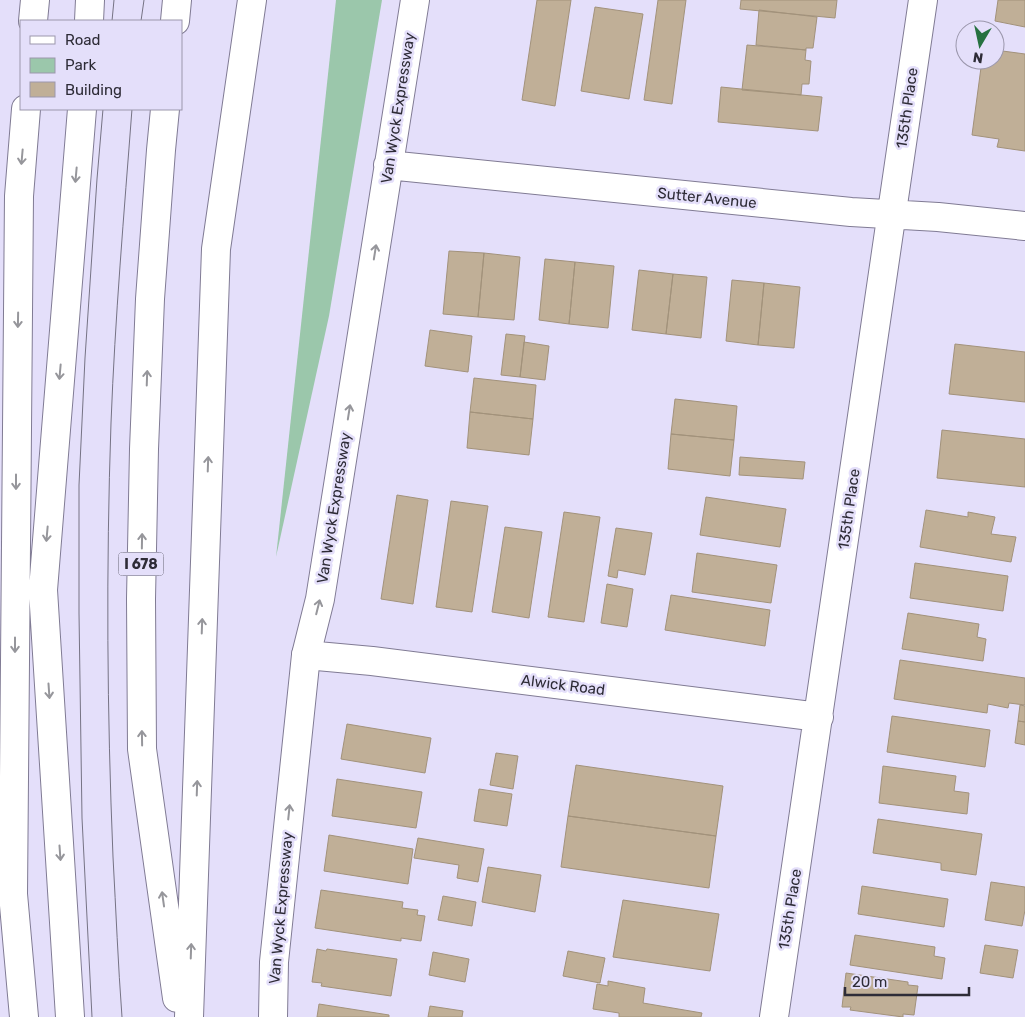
<svg xmlns="http://www.w3.org/2000/svg" width="1025" height="1017" font-family="Rubik,sans-serif">
	<style>
		.green { fill: #9bc7ab }
		.building { fill: #c0af97; stroke: #a2927b }
		.lines { fill: none; stroke-linecap: round; stroke-linejoin: round }
		.minor-casing { stroke: #807b94; stroke-width: 30 }
		.secondary-casing { stroke: #807b94; stroke-width: 30 }
		.motorway-casing { stroke: #807b94; stroke-width: 30 }
		.minor { stroke: #fff; stroke-width: 28 }
		.secondary { stroke: #fff; stroke-width: 28 }
		.motorway { stroke: #fff; stroke-width: 28 }
		.tram { stroke: #767384; stroke-width: 1 }
		.oneway { stroke: #96969b }
		.labels { text-anchor: middle; dominant-baseline: central; stroke-width: 5; stroke-linejoin: round; paint-order: stroke }
		.shield { fill: #e4dffa; stroke: #656272; stroke-width: 1 }
		.shield-label { font-size: 14px; font-weight: bold; fill: #2e2c37 }
		.street-label { font-size: 15px; fill: #2e2c37; stroke: #e4dffa }
	</style>
	<rect width="100%" height="100%" fill="#e4dffa"/>
	<path class="green" d="M 336,0 L 382,0 L 329,316 L 276,557 Z"/>
	<path class="building" d="M 537,0 L 571,0 L 555,106 L 522,100 Z
		M 658,0 L 686,0 L 672,104 L 644,100 Z
		M 741,0 L 837,0 L 835,18 L 740,9 Z
		M 998,0 L 1025,0 L 1025,27 L 995,21 Z
		M 595,7 L 643,14 L 629,99 L 581,91 Z
		M 759,10 L 817,17 L 813,48 L 806,48 L 806,50 L 756,45 Z
		M 747,45 L 806,50 L 805,60 L 811,61 L 809,84 L 802,84 L 801,95 L 742,90 Z
		M 995,50 L 1025,54 L 1025,151 L 997,147 L 999,139 L 972,135 L 982,60 L 995,60 Z
		M 721,87 L 822,97 L 818,131 L 718,122 Z
		M 449,251 L 484,253 L 478,317 L 443,314 Z
		M 484,253 L 520,257 L 514,320 L 478,317 Z
		M 545,259 L 575,262 L 569,324 L 539,320 Z
		M 575,262 L 614,266 L 608,328 L 569,324 Z
		M 639,270 L 673,274 L 666,334 L 632,330 Z
		M 673,274 L 707,277 L 701,338 L 666,334 Z
		M 732,280 L 764,283 L 758,345 L 726,341 Z
		M 764,283 L 800,287 L 794,348 L 758,345 Z
		M 430,330 L 472,336 L 468,372 L 425,366 Z
		M 506,334 L 525,336 L 520,377 L 501,375 Z
		M 524,342 L 549,346 L 545,380 L 520,377 Z
		M 955,344 L 1025,352 L 1025,402 L 949,394 Z
		M 474,378 L 536,385 L 533,419 L 470,412 Z
		M 675,399 L 737,406 L 734,440 L 671,434 Z
		M 470,412 L 533,419 L 529,455 L 467,448 Z
		M 942,430 L 1025,439 L 1025,487 L 937,478 Z
		M 671,434 L 734,440 L 730,476 L 668,469 Z
		M 740,457 L 805,462 L 803,479 L 739,475 Z
		M 397,495 L 428,500 L 413,604 L 381,599 Z
		M 706,497 L 786,509 L 780,547 L 700,535 Z
		M 451,501 L 488,506 L 472,612 L 436,607 Z
		M 926,510 L 968,517 L 968,512 L 995,517 L 991,534 L 1016,537 L 1011,562 L 920,547 Z
		M 564,512 L 600,517 L 584,622 L 548,617 Z
		M 505,527 L 542,532 L 529,618 L 492,612 Z
		M 616,528 L 652,533 L 645,575 L 618,570 L 617,578 L 608,576 Z
		M 697,553 L 777,565 L 771,603 L 692,592 Z
		M 915,563 L 1008,576 L 1003,611 L 910,598 Z
		M 607,584 L 633,589 L 627,627 L 601,623 Z
		M 671,595 L 770,610 L 765,646 L 665,630 Z
		M 908,613 L 979,624 L 977,637 L 986,639 L 983,661 L 902,649 Z
		M 900,660 L 1025,678 L 1025,705 L 1009,703 L 1008,708 L 988,704 L 987,713 L 894,699 Z
		M 1020,705 L 1025,706 L 1025,722 L 1018,721 Z
		M 892,716 L 990,730 L 985,767 L 887,752 Z
		M 1018,721 L 1025,722 L 1025,745 L 1015,743 Z
		M 347,724 L 431,738 L 425,773 L 341,759 Z
		M 496,753 L 518,756 L 513,789 L 490,785 Z
		M 576,765 L 723,786 L 716,836 L 568,816 Z
		M 883,766 L 956,776 L 954,791 L 969,793 L 967,814 L 879,803 Z
		M 337,779 L 422,792 L 416,828 L 332,816 Z
		M 479,789 L 512,794 L 507,826 L 474,821 Z
		M 568,816 L 716,836 L 709,888 L 561,867 Z
		M 878,819 L 982,834 L 976,875 L 941,870 L 941,863 L 873,853 Z
		M 329,835 L 413,849 L 408,884 L 324,871 Z
		M 418,838 L 484,849 L 478,882 L 457,878 L 459,865 L 414,858 Z
		M 488,867 L 541,875 L 535,912 L 482,902 Z
		M 991,882 L 1025,887 L 1025,910 L 1022,926 L 985,920 Z
		M 862,886 L 948,899 L 944,927 L 858,914 Z
		M 321,890 L 403,902 L 402,908 L 418,910 L 417,915 L 425,916 L 421,941 L 401,938 L 401,941 L 315,928 Z
		M 443,896 L 476,902 L 472,926 L 438,920 Z
		M 623,900 L 719,914 L 710,971 L 613,957 Z
		M 855,935 L 935,947 L 934,956 L 945,958 L 942,979 L 850,965 Z
		M 985,945 L 1018,950 L 1013,978 L 980,973 Z
		M 317,949 L 326,951 L 327,949 L 397,959 L 391,996 L 321,986 L 322,983 L 312,982 Z
		M 568,951 L 605,958 L 600,983 L 563,976 Z
		M 433,952 L 469,959 L 465,982 L 429,975 Z
		M 846,973 L 908,982 L 908,985 L 918,986 L 914,1015 L 903,1014 L 903,1017 L 850,1010 L 851,1007 L 842,1007 Z
		M 608,981 L 645,988 L 643,1003 L 702,1013 L 701,1017 L 619,1017 L 619,1013 L 593,1009 L 597,984 L 608,986 Z
		M 319,1004 L 389,1015 L 389,1017 L 317,1017 Z
		M 430,1006 L 463,1011 L 462,1017 L 428,1017 Z"/>
	<g class="lines">
		<defs>
			<path id="minor" d="M 415,0 L 320,599 L 306,655 L 372,661 L 819,717
				M 388,165 L 851,212 L 938,217 L 1025,226
				M 774,1017 C 825,678 872,339 923,0"/>
			<path id="secondary" d="M 273,1017 L 274,962 L 306,655"/>
			<path id="motorway" d="M 33,21 L 35,0
				M 89,21 L 90,0
				M 175,21 L 177,0
				M 165,109 L 161,150 L 150,299 L 144,449 L 141,599 L 142,749 L 177,998
				M 24,1017 L 13,894 L 19,196 L 26,109
				M 70,1017 L 43,590 L 82,109
				M 189,1017 L 216,249 L 252,0"/>
		</defs>
		<use href="#minor" class="minor-casing"/>
		<use href="#secondary" class="secondary-casing"/>
		<use href="#motorway" class="motorway-casing"/>
		<use href="#minor" class="minor"/>
		<use href="#secondary" class="secondary"/>
		<use href="#motorway" class="motorway"/>
		<path class="tram" d="M 112,21 L 114,0
			M 141,21 L 144,0
			M 92,1017 L 82,818 L 79,613 L 79,485 L 85,358 L 97,179 L 103,109
			M 122,1017 C 118,964 116,911 113,857 C 107,713 106,568 111,423 C 115,318 124,214 132,109"/>
	</g>
	<defs><path id="oneway-shaft" d="M-6 0H5M1.5-3L5.5 0L1.5 3" fill="none" stroke-width="1.6" stroke-linecap="round" stroke-linejoin="round" transform="scale(1.25)"/></defs>
	<g class="oneway">
		<use href="#oneway-shaft" transform="translate(22 157) rotate(95)"/>
		<use href="#oneway-shaft" transform="translate(76 175) rotate(95)"/>
		<use href="#oneway-shaft" transform="translate(375 252) rotate(-81)"/>
		<use href="#oneway-shaft" transform="translate(18 320) rotate(91)"/>
		<use href="#oneway-shaft" transform="translate(60 372) rotate(95)"/>
		<use href="#oneway-shaft" transform="translate(147 378) rotate(-88)"/>
		<use href="#oneway-shaft" transform="translate(349 412) rotate(-81)"/>
		<use href="#oneway-shaft" transform="translate(208 464) rotate(-88)"/>
		<use href="#oneway-shaft" transform="translate(16 482) rotate(90)"/>
		<use href="#oneway-shaft" transform="translate(47 534) rotate(95)"/>
		<use href="#oneway-shaft" transform="translate(142 541) rotate(-89)"/>
		<use href="#oneway-shaft" transform="translate(318 607) rotate(-76)"/>
		<use href="#oneway-shaft" transform="translate(202 626) rotate(-88)"/>
		<use href="#oneway-shaft" transform="translate(15 645) rotate(90)"/>
		<use href="#oneway-shaft" transform="translate(49 691) rotate(86)"/>
		<use href="#oneway-shaft" transform="translate(142 738) rotate(-91)"/>
		<use href="#oneway-shaft" transform="translate(197 788) rotate(-88)"/>
		<use href="#oneway-shaft" transform="translate(289 812) rotate(-84)"/>
		<use href="#oneway-shaft" transform="translate(60 853) rotate(86)"/>
		<use href="#oneway-shaft" transform="translate(163 899) rotate(-98)"/>
		<use href="#oneway-shaft" transform="translate(191 951) rotate(-88)"/>
	</g>
	<g class="labels">
		<rect class="shield" x="118.5" y="552.5" width="45" height="23" rx="4"/>
		<g class="shield-label">
			<text x="141" y="564">I 678</text>
		</g>
		<g class="street-label">
			<text transform="translate(398 108) rotate(-81)">Van Wyck Expressway</text>
			<text transform="translate(907 108) rotate(-82)">135th Place</text>
			<text transform="translate(707 198) rotate(6)">Sutter Avenue</text>
			<text transform="translate(334 508) rotate(-81)">Van Wyck Expressway</text>
			<text transform="translate(849 509) rotate(-82)">135th Place</text>
			<text transform="translate(563 685) rotate(7)">Alwick Road</text>
			<text transform="translate(281 908) rotate(-85)">Van Wyck Expressway</text>
			<text transform="translate(790 909) rotate(-81)">135th Place</text>
		</g>
	</g>
	<rect x="20" y="20" width="162" height="90" fill="#e4dffa" stroke="#9b97ac"/>
	<rect x="30" y="36" width="25" height="8" fill="#ffffff" stroke="#9b97ac"/>
	<text x="65" y="45" font-size="15" fill="#2e2c37">Road</text>
	<rect x="30" y="58" width="25" height="15" fill="#9bc7ab" stroke="#9b97ac"/>
	<text x="65" y="70" font-size="15" fill="#2e2c37">Park</text>
	<rect x="30" y="82" width="25" height="15" fill="#c0af97" stroke="#9b97ac"/>
	<text x="65" y="95" font-size="15" fill="#2e2c37">Building</text>
	<g transform="translate(980 45) rotate(189)"><circle r="24" fill="#e4dffa" stroke="#9b97ac"/>
	<path d="M0-4L9 19L0 12L-9 19Z" fill="#267140"/>
	<text y="-8" font-size="14" font-weight="bold" text-anchor="middle" fill="#2e2c37">N</text>
	</g>
	<path d="M845 987v8h124v-8" fill="none" stroke="#2e2c37" stroke-width="2.5"/>
	<text x="852" y="987" font-size="15" fill="#2e2c37" stroke="#e4dffa" stroke-width="4" paint-order="stroke">20 m</text>
</svg>
